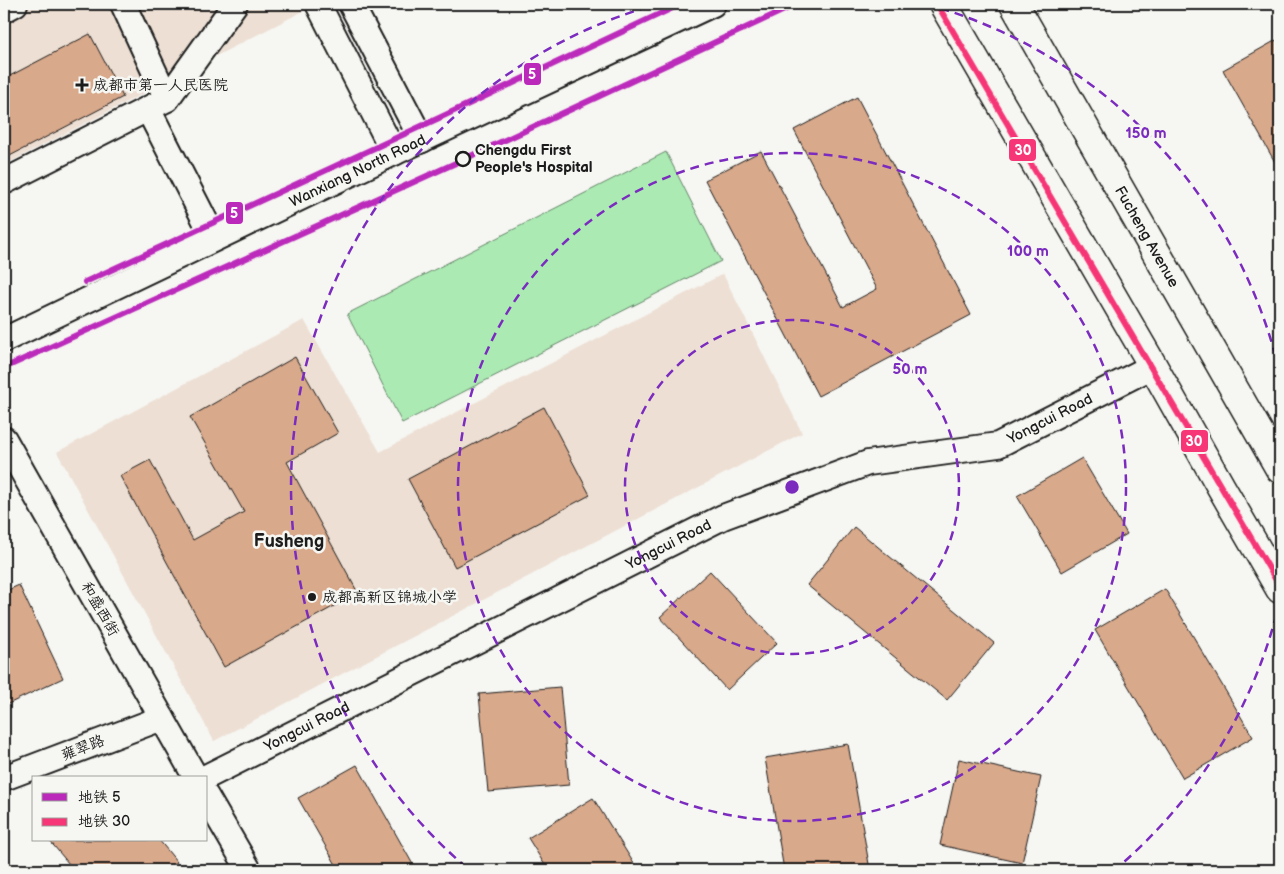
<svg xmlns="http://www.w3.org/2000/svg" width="1284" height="874" font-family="'Balsamiq Sans','LXGW WenKai TC',sans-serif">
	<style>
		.built { fill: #eddfd3 }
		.green { fill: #abebb3; stroke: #648468 }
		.building { fill: #d9a98b; stroke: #1c1c1c }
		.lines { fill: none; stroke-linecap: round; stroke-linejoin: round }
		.minor-casing { stroke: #1c1c1c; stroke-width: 28 }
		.major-casing { stroke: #1c1c1c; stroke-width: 31 }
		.minor { stroke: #f6f6f2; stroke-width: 24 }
		.major { stroke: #f6f6f2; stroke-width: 28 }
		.metro-1-casing { stroke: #f6f6f2; stroke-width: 10 }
		.metro-2-casing { stroke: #f6f6f2; stroke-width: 10 }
		.metro-1 { stroke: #bb29bb; stroke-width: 6 }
		.metro-2 { stroke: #f63676; stroke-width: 6 }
		.ring { fill: none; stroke: #7b2cbf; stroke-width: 2.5; stroke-dasharray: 9 6 }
		.poi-dot { fill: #1c1c1c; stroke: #f6f6f2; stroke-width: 2 }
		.stop-dot { fill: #f6f6f2; stroke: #1c1c1c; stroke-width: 2.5 }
		.labels { text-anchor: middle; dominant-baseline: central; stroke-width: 5; stroke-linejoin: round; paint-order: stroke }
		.poi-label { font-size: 15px; fill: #1c1c1c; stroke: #f6f6f2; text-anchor: start }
		.stop-label { font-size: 15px; font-weight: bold; fill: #1c1c1c; stroke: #f6f6f2; text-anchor: start }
		.street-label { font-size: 15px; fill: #1c1c1c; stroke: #f6f6f2 }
		.quarter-label { font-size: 18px; font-weight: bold; fill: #1c1c1c; stroke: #f6f6f2 }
		.centre { fill: #7b2cbf; stroke: #f6f6f2; stroke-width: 2.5 }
		.ring-label { font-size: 15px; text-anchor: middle; font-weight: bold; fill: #7b2cbf; stroke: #f6f6f2; stroke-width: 5; stroke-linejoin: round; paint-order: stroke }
		.line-badge { stroke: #f6f6f2; stroke-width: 2 }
		.badge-label { font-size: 14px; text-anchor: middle; font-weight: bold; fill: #fff }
	</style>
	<rect width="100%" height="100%" fill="#f6f6f2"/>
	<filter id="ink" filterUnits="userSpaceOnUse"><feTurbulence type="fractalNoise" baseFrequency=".02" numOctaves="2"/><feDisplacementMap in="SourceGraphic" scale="10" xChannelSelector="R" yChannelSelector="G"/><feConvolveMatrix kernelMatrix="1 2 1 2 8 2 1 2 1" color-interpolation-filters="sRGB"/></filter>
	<g filter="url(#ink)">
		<path class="built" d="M 4,4 L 317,4 L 4,165 Z
			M 723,274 L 802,433 L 214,741 L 57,452 L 304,320 L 380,452 Z"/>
		<path class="green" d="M 666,152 L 721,261 L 402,423 L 347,314 Z"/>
		<path class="building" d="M 90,34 L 123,97 L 4,159 L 4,79 Z
			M 1280,38 L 1280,171 L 1223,70 Z
			M 857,97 L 971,315 L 818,396 L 705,180 L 761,151 L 843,307 L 877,289 L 794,130 Z
			M 295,357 L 338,433 L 287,462 L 358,593 L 224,667 L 120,476 L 150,460 L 193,540 L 244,512 L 190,417 Z
			M 544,407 L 590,495 L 455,567 L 408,479 Z
			M 1082,458 L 1127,534 L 1062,572 L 1017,496 Z
			M 854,527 L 994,643 L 947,700 L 807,585 Z
			M 710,571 L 777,643 L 727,690 L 660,617 Z
			M 19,585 L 63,678 L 4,706 L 4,592 Z
			M 1165,589 L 1253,737 L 1183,778 L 1095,630 Z
			M 560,687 L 569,785 L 488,792 L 479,694 Z
			M 848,744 L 870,870 L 784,870 L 765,758 Z
			M 959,759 L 1041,777 L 1022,863 L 940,845 Z
			M 357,765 L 416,870 L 339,870 L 298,798 Z
			M 593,798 L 638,870 L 548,870 L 528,838 Z
			M 49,840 L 159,840 L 177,862 L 168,870 L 74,870 Z"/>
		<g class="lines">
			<defs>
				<g id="minor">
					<path d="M 123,4 L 167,99"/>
					<path d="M 318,4 L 394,153"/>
					<path d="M 351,4 L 422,140"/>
					<path d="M 4,10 L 15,4"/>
					<path d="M 148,109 L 214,238"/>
					<path d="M 4,182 L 167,99 L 235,4"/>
					<path id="s1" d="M 4,340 L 394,153 L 713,4"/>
					<path d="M 4,439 L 196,778"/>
					<path d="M 4,778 L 162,718"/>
					<path id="s2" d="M 204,778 L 723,517 L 868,463 L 998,445 L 1153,366"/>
					<path d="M 206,796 L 249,870"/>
				</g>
				<g id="major">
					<path d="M 943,4 L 1153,366 L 1221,487 L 1280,589"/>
					<path id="s3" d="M 1014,4 L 1280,469"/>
				</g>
			</defs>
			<use href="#minor" class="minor-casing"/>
			<use href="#major" class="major-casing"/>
			<use href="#minor" class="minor"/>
			<use href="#major" class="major"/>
			<defs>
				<path id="metro-1" d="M 85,282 L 439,118 L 681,4
					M 4,368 L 460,161 L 797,4"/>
				<path id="metro-2" d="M 937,4 L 1280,587"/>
			</defs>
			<use href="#metro-1" class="metro-1-casing"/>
			<use href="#metro-2" class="metro-2-casing"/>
			<use href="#metro-1" class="metro-1"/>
			<use href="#metro-2" class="metro-2"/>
		</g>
	</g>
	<g class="ring">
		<circle cx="792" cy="487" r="167"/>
		<circle cx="792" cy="487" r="334"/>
		<path d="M1280 600A501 501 0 0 1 1117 868M467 868A501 501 0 0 1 658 4M926 4A501 501 0 0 1 1280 374"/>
	</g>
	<g class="poi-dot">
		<path d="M79.5 77.5h5v5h5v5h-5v5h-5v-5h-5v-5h5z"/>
		<circle cx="312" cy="597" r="5"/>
	</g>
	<circle class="stop-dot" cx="463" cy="159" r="7"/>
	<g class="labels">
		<g class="poi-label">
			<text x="93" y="85">成都市第一人民医院</text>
			<text x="322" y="597">成都高新区锦城小学</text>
		</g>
		<g class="stop-label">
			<text x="475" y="150">Chengdu First<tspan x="475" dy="17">People's Hospital</tspan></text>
		</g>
		<g class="street-label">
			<text stroke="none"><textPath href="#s1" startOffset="392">Wanxiang North Road</textPath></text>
			<text stroke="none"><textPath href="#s3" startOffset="268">Fucheng Avenue</textPath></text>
			<text stroke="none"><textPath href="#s2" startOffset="925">Yongcui Road</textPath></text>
			<text stroke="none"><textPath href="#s2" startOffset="520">Yongcui Road</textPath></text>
			<text transform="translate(100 609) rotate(60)">和盛西街</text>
			<text stroke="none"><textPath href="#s2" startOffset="115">Yongcui Road</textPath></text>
			<text transform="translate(83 748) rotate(-21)">雍翠路</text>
		</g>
		<g class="quarter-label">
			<text x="289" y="541">Fusheng</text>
		</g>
	</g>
	<circle cx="792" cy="487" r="8" class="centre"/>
	<g class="ring-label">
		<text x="1146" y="138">150 m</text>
		<text x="1028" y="256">100 m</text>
		<text x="910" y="374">50 m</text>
	</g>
	<g class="line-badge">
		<rect x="523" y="62" width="19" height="24" rx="5" fill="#bb29bb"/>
		<rect x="1008" y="138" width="29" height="24" rx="5" fill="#f63676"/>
		<rect x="225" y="201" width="19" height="24" rx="5" fill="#bb29bb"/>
		<rect x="1180" y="429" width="29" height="24" rx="5" fill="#f63676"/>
	</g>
	<g class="badge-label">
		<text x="532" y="79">5</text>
		<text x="1023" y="155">30</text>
		<text x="234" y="218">5</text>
		<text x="1194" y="446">30</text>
	</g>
	<rect width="1284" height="874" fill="none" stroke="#f6f6f2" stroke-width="20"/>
	<rect x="10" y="10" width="1264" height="854" fill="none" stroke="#1c1c1c" stroke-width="2" filter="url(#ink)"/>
	<rect x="32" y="776" width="175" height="65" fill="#f6f6f2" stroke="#9f9f9c"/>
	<rect x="42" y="793" width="25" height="8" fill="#bb29bb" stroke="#9f9f9c"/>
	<text x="78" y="802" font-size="15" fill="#1c1c1c">地铁 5</text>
	<rect x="42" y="818" width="25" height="8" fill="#f63676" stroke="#9f9f9c"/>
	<text x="78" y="826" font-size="15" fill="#1c1c1c">地铁 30</text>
</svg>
